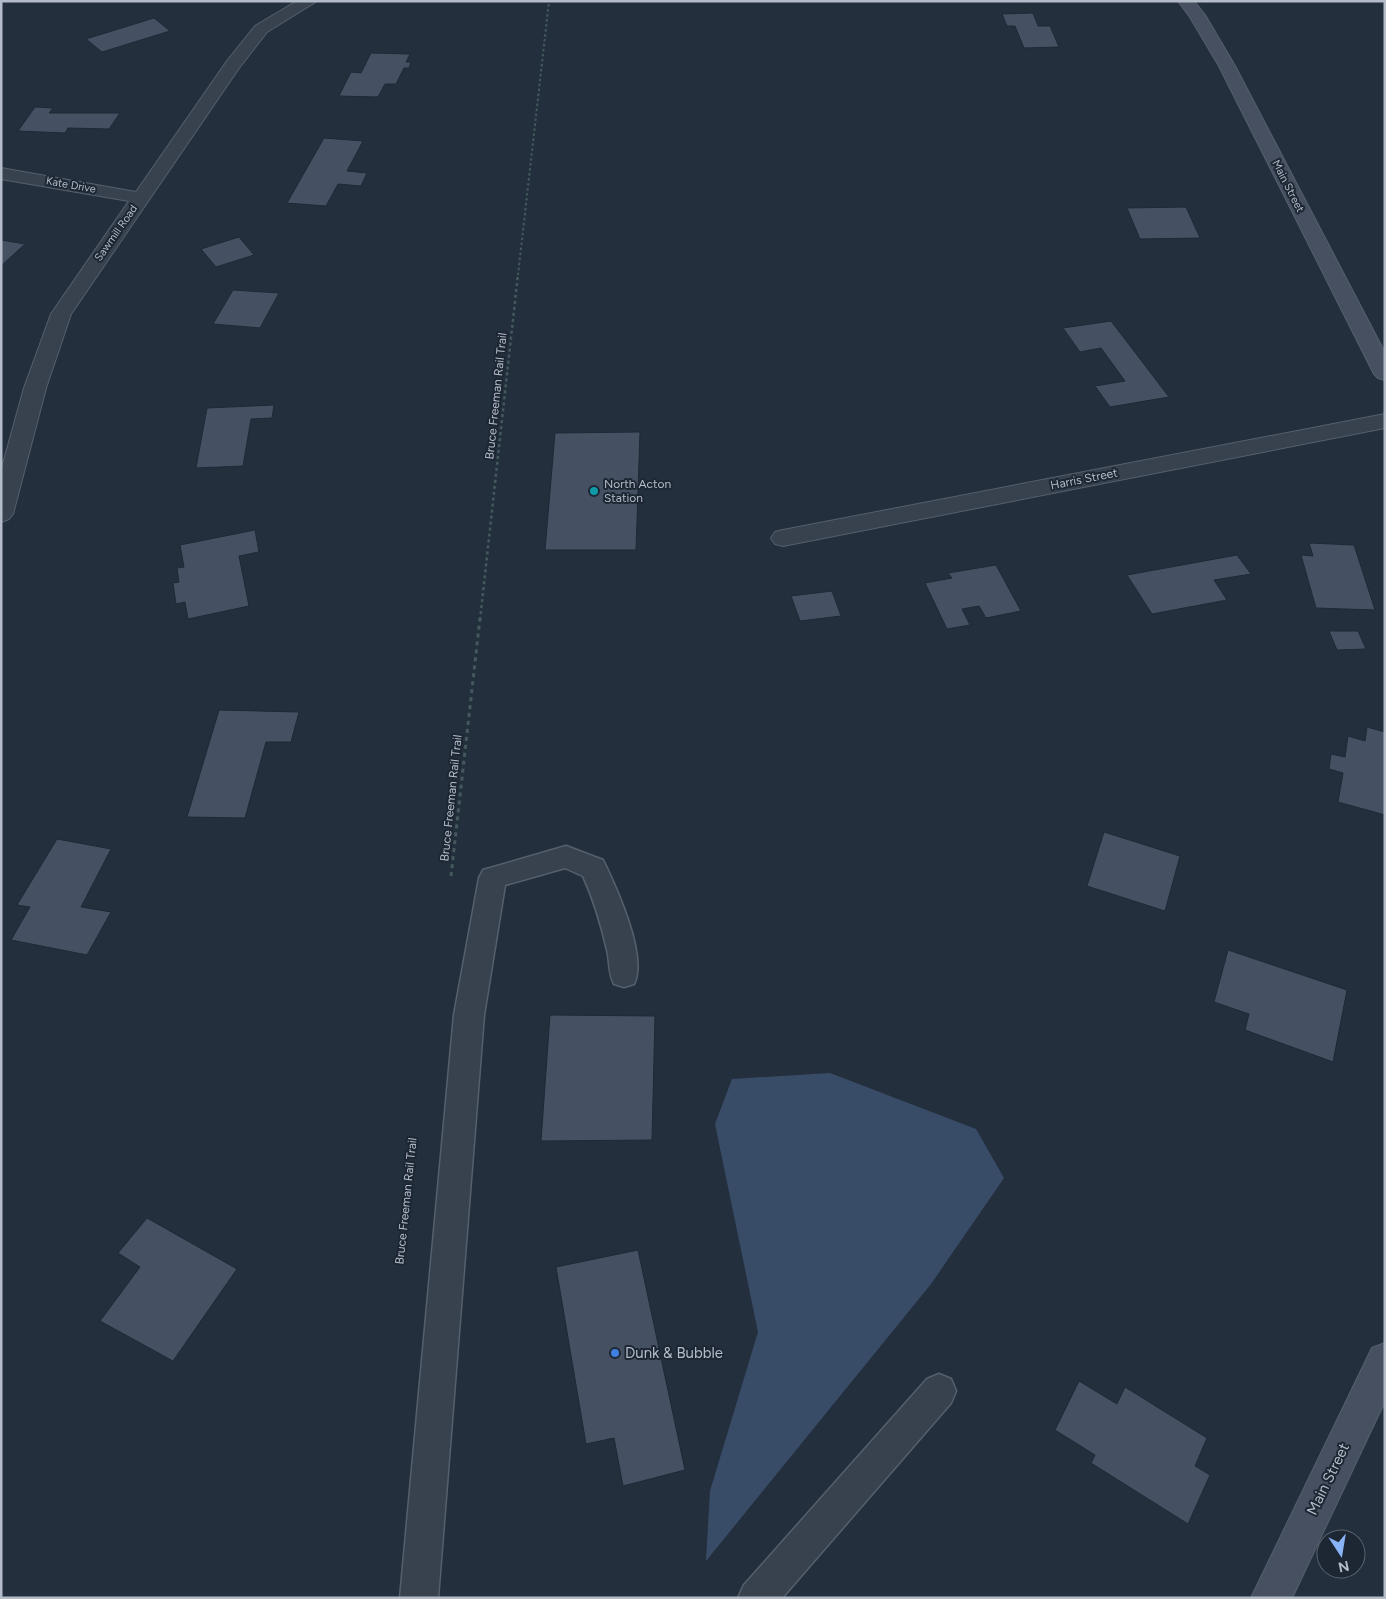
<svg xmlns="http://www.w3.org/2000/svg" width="1386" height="1599" font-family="Figtree,sans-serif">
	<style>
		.water { fill: #394c67 }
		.building { fill: #455162; stroke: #1f2835 }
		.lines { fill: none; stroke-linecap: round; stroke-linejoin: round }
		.lane-casing { stroke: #565f6c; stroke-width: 3 }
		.street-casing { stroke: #565f6c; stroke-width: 2 }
		.secondary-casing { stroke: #565f6c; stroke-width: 2 }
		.path-far2 { stroke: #44595c; stroke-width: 2; stroke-dasharray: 2.5 2.5; stroke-linecap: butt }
		.path-far1 { stroke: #44595c; stroke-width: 2.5; stroke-dasharray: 3 3; stroke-linecap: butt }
		.path { stroke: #44595c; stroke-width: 3; stroke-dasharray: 4 4; stroke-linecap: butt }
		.lane { fill: #38414e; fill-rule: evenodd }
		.street { fill: #38414e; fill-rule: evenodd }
		.secondary { fill: #465061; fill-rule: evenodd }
		.culture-dot { fill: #0f9aa8; stroke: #1d2633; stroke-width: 2 }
		.shop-dot { fill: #3f7fe0; stroke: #1d2633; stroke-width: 2 }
		.labels { text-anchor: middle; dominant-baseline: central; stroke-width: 4; stroke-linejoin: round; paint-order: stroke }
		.far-street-label { font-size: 11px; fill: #b4bcc9; stroke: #1d2633 }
		.street-label { font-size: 12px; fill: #b4bcc9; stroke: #1d2633 }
		.poi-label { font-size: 12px; fill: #b4bcc9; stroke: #1d2633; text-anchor: start }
		.near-poi-label { font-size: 15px; fill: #b4bcc9; stroke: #1d2633; text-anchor: start }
		.near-street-label { font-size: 15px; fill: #b4bcc9; stroke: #1d2633 }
	</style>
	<rect width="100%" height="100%" fill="#242f3e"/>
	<path class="water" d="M 830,1073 L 976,1129 L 1004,1178 L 931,1284 L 706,1561 L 710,1491 L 758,1332 L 715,1124 L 732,1079 Z"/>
	<path class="building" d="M 1033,13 L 1038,26 L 1050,26 L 1059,47 L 1024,48 L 1015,26 L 1007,26 L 1002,14 Z
		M 154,18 L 170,31 L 102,52 L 86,39 Z
		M 371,53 L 410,54 L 406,62 L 411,62 L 409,68 L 404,68 L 396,84 L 385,84 L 378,97 L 339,96 L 351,72 L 361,73 Z
		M 35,107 L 53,108 L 49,113 L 120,113 L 109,129 L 68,128 L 65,133 L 18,131 Z
		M 324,138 L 363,141 L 347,171 L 367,173 L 361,186 L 338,184 L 326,206 L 287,203 Z
		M 1186,207 L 1200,238 L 1140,239 L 1127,208 Z
		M 239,237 L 254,255 L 216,267 L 201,249 Z
		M 1,240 L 25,244 L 1,266 Z
		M 233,290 L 279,293 L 260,328 L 213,324 Z
		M 1111,321 L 1169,397 L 1110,407 L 1095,386 L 1125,381 L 1101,348 L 1080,352 L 1063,328 Z
		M 274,405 L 272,418 L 251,419 L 243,466 L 196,468 L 207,408 Z
		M 640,432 L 636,550 L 545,550 L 555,433 Z
		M 255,530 L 259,552 L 239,556 L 249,606 L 188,619 L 185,602 L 176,604 L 173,583 L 179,582 L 177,568 L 184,567 L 180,545 Z
		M 1309,543 L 1354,545 L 1375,610 L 1316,608 L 1301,555 L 1313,556 Z
		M 1237,555 L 1251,574 L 1214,580 L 1227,600 L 1152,614 L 1127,575 Z
		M 996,565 L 1021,611 L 986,618 L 979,606 L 962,609 L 970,625 L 947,629 L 925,583 L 952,578 L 948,573 Z
		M 832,591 L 841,616 L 800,621 L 791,596 Z
		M 1329,631 L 1358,631 L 1366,649 L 1337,650 Z
		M 219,710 L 299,712 L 291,742 L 266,742 L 245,818 L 187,817 Z
		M 1367,727 L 1385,732 L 1385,815 L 1338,802 L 1343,773 L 1329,769 L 1331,754 L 1345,757 L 1348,736 L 1365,741 Z
		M 1104,832 L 1180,856 L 1165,911 L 1087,886 Z
		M 57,839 L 111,849 L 81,907 L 111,912 L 87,955 L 11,940 L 30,907 L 17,905 Z
		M 1228,950 L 1347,990 L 1333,1062 L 1245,1030 L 1249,1014 L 1214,1002 Z
		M 550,1015 L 655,1016 L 652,1140 L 541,1141 Z
		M 147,1218 L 237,1269 L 173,1361 L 100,1321 L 140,1267 L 118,1253 Z
		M 638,1250 L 685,1470 L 623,1486 L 614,1438 L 586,1444 L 556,1267 Z
		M 1079,1381 L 1117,1404 L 1125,1387 L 1207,1438 L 1195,1466 L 1210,1475 L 1188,1524 L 1091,1463 L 1095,1455 L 1055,1430 Z"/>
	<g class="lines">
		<defs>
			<path id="lane" d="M 566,846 L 603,860 C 616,887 648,956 634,984 L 624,987 L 614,984 C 608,972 610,962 607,950 C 601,924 594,900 583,876 L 565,868 L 505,885 L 484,1015 L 438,1598 L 400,1598 L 454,1015 L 479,878 L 483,870 Z
				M 939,1374 L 951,1379 L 956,1391 L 951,1403 L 782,1598 L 738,1598 L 744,1585 L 927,1379 Z"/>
			<path id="street" d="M 297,1 L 317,1 L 267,32 L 239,68 L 71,314 L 46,388 L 13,514 L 9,519 L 1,522 L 1,471 L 24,388 L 51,314 L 129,201 L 1,179 L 1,168 L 136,192 L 227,61 L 255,26 Z
				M 1385,414 L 1385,428 L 783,546 L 775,544 L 771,538 L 775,532 L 783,530 Z"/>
			<path id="secondary" d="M 1178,1 L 1194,1 L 1205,15 L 1235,66 L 1385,353 L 1385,380 L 1378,378 L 1374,374 L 1219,66 L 1190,17 Z
				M 1385,1343 L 1385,1401 L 1292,1598 L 1251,1598 L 1372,1348 Z"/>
		</defs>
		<use href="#lane" class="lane-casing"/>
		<use href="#street" class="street-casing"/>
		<use href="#secondary" class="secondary-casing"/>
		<path class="path-far2" d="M 518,275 L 549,1"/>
		<path class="path-far1" d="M 480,620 L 518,274"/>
		<path class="path" d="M 451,876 L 480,618"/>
		<use href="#lane" class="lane"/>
		<use href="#street" class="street"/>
		<use href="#secondary" class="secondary"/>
	</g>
	<circle class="culture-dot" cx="594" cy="491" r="5"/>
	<circle class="shop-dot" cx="615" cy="1353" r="5"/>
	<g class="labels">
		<g class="far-street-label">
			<text transform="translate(71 185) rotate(10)">Kate Drive</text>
			<text transform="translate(1288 186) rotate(63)">Main Street</text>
			<text transform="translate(116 233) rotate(-55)">Sawmill Road</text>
		</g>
		<g class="street-label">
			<text transform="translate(496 396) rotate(-84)">Bruce Freeman Rail Trail</text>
			<text transform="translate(1084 479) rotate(-11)">Harris Street</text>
			<text transform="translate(451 798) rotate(-84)">Bruce Freeman Rail Trail</text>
			<text transform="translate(406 1201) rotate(-84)">Bruce Freeman Rail Trail</text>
		</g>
		<g class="poi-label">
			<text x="604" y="484">North Acton<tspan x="604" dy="14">Station</tspan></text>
		</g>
		<g class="near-poi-label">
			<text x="625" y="1353">Dunk &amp; Bubble</text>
		</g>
		<g class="near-street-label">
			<text transform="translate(1328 1479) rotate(-64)">Main Street</text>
		</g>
	</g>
	<rect width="1386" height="1599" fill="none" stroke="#b4bcc9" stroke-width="5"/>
	<g transform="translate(1341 1554) rotate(168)"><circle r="24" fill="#1d2633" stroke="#59626f"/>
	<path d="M0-4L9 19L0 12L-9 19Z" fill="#8ab4f8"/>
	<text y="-8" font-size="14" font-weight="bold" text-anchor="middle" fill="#b4bcc9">N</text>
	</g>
</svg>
